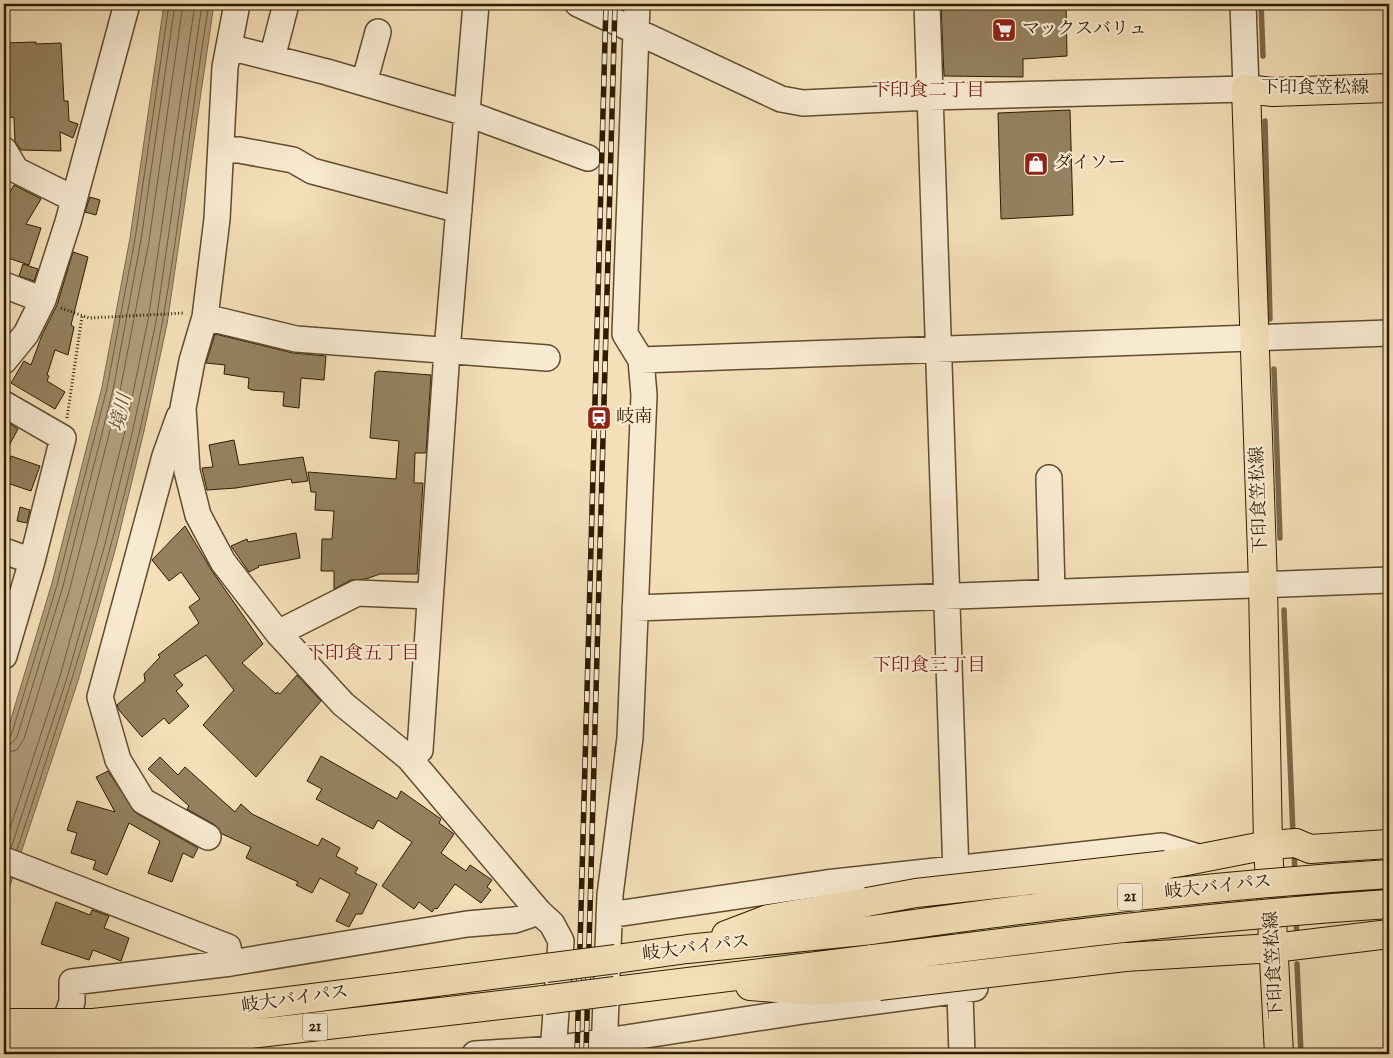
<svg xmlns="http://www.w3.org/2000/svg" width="1393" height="1058" font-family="'Sorts Mill Goudy','Noto Serif JP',serif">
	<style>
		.water { fill: #b19c7a; stroke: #7d684a }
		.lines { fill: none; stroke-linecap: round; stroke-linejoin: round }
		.shore { stroke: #705c3e; stroke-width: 1 }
		.stream { stroke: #7d684a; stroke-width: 5.5 }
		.building { fill: #958160; stroke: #2e1b01 }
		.minor-casing { stroke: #604c2f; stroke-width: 28 }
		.major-casing { stroke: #2e1b01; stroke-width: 30 }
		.highway-casing { stroke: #2e1b01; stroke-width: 30 }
		.path { stroke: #2e1b01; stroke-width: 3; stroke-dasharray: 1 2.5; stroke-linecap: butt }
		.minor { stroke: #f8ead1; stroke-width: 25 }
		.major { stroke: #f4dfb8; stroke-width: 28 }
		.highway { stroke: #f4dfb8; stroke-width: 28 }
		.rail-casing { stroke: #2e1b01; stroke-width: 5.5 }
		.rail { stroke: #f8ead1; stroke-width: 4; stroke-dasharray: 11; stroke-linecap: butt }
		.highway-bridge-casing { stroke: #2e1b01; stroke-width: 30; stroke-linecap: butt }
		.highway-bridge { stroke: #f4dfb8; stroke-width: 28 }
		.labels { text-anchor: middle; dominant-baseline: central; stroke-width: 4.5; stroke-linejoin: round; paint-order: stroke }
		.shield { fill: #f8ead1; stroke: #6b593f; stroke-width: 1 }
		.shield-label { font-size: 16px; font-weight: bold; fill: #2e1b01 }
		.poi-label { font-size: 18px; fill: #2e1b01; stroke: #f8ead1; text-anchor: start }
		.street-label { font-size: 18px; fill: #2e1b01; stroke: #f8ead1 }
		.neighbourhood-label { font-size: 19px; fill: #7a1f14; stroke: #f8ead1 }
		.water-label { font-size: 19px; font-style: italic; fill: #624f31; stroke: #f8ead1 }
	</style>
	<rect width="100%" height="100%" fill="#f4dfb8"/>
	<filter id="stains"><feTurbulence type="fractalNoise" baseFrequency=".004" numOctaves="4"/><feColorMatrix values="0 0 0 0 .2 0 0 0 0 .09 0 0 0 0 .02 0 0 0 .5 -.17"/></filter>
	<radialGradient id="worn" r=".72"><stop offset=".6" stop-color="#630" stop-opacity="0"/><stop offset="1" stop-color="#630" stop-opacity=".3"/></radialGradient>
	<path class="water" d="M 164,4 L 214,4 L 167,324 L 144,431 L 116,547 L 78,681 L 4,904 L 4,742 L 52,583 L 102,387 L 130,238 Z"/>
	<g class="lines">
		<path class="shore" d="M 4,740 L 11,736 L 57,585 L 107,388 L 135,239 L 169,4
			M 4,746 L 11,744 L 17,737 L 63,586 L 113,390 L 141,240 L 175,4
			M 4,753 L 17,750 L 24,739 L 70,588 L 120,391 L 149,241 L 183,4
			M 4,847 L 60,676 L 97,542 L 126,427 L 148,320 L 195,4
			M 11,848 L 67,678 L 105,544 L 133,429 L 156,322 L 202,4
			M 17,850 C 74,677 129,503 162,324 C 181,218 191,110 209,4"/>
		<path class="stream" d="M 1261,4 L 1263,56
			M 1265,121 L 1270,319
			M 1274,369 L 1280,538
			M 1284,610 L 1293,835
			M 1294,850 L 1295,873
			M 1296,918 L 1297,938
			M 1297,964 L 1301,1054"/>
	</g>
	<path class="building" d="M 941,4 L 1066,4 L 1067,56 L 1023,59 L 1023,77 L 944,76 Z
		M 36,42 L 36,44 L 61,43 L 64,101 L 68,101 L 69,121 L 78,124 L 73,138 L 60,132 L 61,151 L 21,150 L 15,142 L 14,117 L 4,118 L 4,43 Z
		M 1070,110 L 1073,215 L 1001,219 L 998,113 Z
		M 14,185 L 41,199 L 26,224 L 41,228 L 29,265 L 8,258 L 10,251 L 4,249 L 4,202 Z
		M 90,197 L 100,200 L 96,215 L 85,212 Z
		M 73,252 L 88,257 L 71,325 L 74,327 L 68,355 L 55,350 L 47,375 L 49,376 L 47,381 L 65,392 L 55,409 L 11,383 L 24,361 L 31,365 L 42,335 L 57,305 Z
		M 23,264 L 38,269 L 34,281 L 19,276 Z
		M 215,334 L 293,353 L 326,356 L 324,380 L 301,378 L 299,408 L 283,406 L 284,392 L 252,390 L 248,388 L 249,378 L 224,374 L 225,365 L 206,363 Z
		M 378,371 L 431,375 L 426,453 L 415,453 L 414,483 L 423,483 L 417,574 L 380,574 L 366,579 L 351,580 L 334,589 L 334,571 L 321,571 L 322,539 L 332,539 L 334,511 L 315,510 L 316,492 L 311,492 L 308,472 L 396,479 L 399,441 L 370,438 L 375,373 Z
		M 4,420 L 18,429 L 4,455 Z
		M 234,440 L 239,465 L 303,457 L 308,481 L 292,483 L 291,479 L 236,488 L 207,490 L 202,468 L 213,467 L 209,445 Z
		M 11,456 L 40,466 L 31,491 L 4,482 Z
		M 20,507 L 30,510 L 27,523 L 17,521 Z
		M 185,526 L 212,571 L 263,644 L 242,663 L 276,694 L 277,692 L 280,694 L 297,675 L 321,701 L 256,777 L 203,725 L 234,690 L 206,655 L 174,675 L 183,685 L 176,691 L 189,706 L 169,724 L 164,718 L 142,737 L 119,710 L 117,705 L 145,681 L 144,674 L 160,657 L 158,655 L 199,623 L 189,607 L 200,599 L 181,572 L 169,581 L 152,560 Z
		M 296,533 L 300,558 L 258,566 L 259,567 L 249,572 L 231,546 L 247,539 L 248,542 Z
		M 321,756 L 397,799 L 401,791 L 441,819 L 439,823 L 454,834 L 441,853 L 466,871 L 470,865 L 492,880 L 487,887 L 491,890 L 481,903 L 455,884 L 437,909 L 435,908 L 432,912 L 419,902 L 414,909 L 382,886 L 412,842 L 378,820 L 373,829 L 316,799 L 322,789 L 307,781 Z
		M 160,757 L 178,775 L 185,767 L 235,812 L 241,804 L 252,814 L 318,846 L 322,838 L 340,848 L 336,856 L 358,868 L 355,873 L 377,884 L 362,914 L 356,914 L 349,927 L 336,921 L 350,894 L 320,878 L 312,893 L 296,885 L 298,882 L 246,858 L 251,847 L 222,834 L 215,825 L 187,809 L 189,806 L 148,769 Z
		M 108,771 L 136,813 L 198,848 L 193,858 L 183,853 L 172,882 L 148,873 L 160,841 L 129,823 L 107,875 L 93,869 L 96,861 L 71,853 L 77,833 L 67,830 L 77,801 L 115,812 L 96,777 Z
		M 56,902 L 90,915 L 92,910 L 109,916 L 104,928 L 129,938 L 121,961 L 93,950 L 89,960 L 41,944 Z"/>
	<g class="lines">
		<defs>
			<path id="minor" d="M 237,4 L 225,67 L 217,219 L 205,317 L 192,361 L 183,408 L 187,471 L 198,515 L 223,562 L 278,633 L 343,704 L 409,758 L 539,912 L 552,924 L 561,941 L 553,1054
				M 578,4 L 781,99 L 803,103 L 929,97 L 1246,89 L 1243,4
				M 927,4 L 962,1054
				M 229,47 L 327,72 L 466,113 L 588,158
				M 272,58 L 286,4
				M 364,83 L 378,32
				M 4,150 L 16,170 L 66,195 L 74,197
				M 222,150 L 239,150 L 293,160 L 312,171 L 459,210
				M 4,285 L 43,300
				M 205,317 L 296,339 L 547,358
				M 641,360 L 1389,333
				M 4,361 L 26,334 L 43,300 L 68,222 L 127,4
				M 4,404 L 63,438 L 32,561 L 4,656
				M 179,417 L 165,456 L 100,697 L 118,760 L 143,801 L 208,837
				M 1049,478 L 1052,592
				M 4,551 L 32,561
				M 635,608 L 1389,580
				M 278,633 L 357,593 L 430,596
				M 409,758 L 420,750 L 447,351 L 476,4
				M 4,860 L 228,947 L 231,963
				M 609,915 L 826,883 L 1162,846 L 1201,858
				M 58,1040 L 72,1002 L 72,982 L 231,963 L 467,924 L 515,920 L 539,912
				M 475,1054 L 554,1049 L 803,1011 L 975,988
				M 604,1054 L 610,895 L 630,738 L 644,395 L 641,360 L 625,334 L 637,4"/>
			<path id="major" d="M 1279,1054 L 1268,845 L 1263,584 L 1246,89 L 1273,92 L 1389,88"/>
			<path id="highway" d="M 1166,865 L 1268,845 L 1296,843 L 1310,849 L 1389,844
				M 726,935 L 768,919 L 867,902
				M 1125,957 L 1274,948 L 1389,934
				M 616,959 L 687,949 L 872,930
				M 750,986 L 812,991 L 879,986
				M 615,991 L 873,959
				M 93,1023 L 226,1009 L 546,968
				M 85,1047 L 225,1037 L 544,1000"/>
		</defs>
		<use href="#minor" class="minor-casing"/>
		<use href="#major" class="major-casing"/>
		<use href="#highway" class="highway-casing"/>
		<path class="path" d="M 61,308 L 89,318 L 185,313
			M 67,418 L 82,316"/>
		<use href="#minor" class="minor"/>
		<use href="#major" class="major"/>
		<use href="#highway" class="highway"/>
		<defs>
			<path id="rail" d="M 577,1054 L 606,4
				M 586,1054 L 615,4"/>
		</defs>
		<use href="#rail" class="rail-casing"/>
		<use href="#rail" class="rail"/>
		<defs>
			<path id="highway-bridge" d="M 867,902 L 916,893 L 1166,865
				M 872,930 C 1044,905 1216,885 1389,874
				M 873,959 C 1045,937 1217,915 1389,904
				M 546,968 L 616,959
				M 879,986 L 1125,957
				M 544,1000 L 615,991
				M 4,1023 L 93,1023
				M 4,1050 L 85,1047"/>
		</defs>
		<use href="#highway-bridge" class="highway-bridge-casing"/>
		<use href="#highway-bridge" class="highway-bridge"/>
	</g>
	<defs>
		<symbol id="supermarket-square" viewBox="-11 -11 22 22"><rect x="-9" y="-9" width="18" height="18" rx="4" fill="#8f2418" stroke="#f8ead1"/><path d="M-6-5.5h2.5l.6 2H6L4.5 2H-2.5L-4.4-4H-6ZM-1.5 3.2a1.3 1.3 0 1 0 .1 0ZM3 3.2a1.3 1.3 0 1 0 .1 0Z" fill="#fff"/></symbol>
		<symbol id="shop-square" viewBox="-11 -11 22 22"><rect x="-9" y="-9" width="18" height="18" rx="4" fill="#8f2418" stroke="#f8ead1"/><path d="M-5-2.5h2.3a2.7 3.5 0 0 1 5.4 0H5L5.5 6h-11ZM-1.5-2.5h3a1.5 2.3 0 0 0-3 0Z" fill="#fff"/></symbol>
		<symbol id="station-square" viewBox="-11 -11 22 22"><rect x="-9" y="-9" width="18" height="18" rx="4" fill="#8f2418" stroke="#f8ead1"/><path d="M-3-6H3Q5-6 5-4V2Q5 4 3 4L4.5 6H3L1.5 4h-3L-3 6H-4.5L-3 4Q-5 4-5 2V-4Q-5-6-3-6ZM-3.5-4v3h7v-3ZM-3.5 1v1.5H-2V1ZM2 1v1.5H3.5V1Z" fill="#fff"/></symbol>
	</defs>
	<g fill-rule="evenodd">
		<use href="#supermarket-square" x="990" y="16" width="28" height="28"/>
		<use href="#shop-square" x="1022" y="150" width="28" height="28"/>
		<use href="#station-square" x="585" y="404" width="28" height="28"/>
	</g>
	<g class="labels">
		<g class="shield">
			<rect x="1117.5" y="883.5" width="25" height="27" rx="4"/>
			<rect x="302.5" y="1013.5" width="25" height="27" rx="4"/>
		</g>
		<g class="shield-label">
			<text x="1130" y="897">21</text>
			<text x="315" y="1027">21</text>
		</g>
		<g class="poi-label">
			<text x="1022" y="30">マックスバリュ</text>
			<text x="1054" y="164">ダイソー</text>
			<text x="616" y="418">岐南</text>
		</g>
		<g class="street-label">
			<text x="1315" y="89">下印食笠松線</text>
			<text transform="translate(1260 500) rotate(-92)">下印食笠松線</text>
			<text transform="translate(1218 888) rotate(-6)">岐大バイパス</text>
			<text transform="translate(696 949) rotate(-7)">岐大バイパス</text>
			<text transform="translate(1275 965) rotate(-93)">下印食笠松線</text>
			<text transform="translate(295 1000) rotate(-8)">岐大バイパス</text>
		</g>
		<g class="neighbourhood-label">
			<text x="928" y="91">下印食二丁目</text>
			<text x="363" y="654">下印食五丁目</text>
			<text x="929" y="666">下印食三丁目</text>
		</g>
		<g class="water-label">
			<text transform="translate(122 413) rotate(-77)">境川</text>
		</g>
	</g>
	<rect width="1393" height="1058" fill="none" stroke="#f4dfb8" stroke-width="20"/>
	<rect x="5" y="5" width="1383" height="1048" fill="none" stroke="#2e1b01" stroke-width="2.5"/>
	<rect x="10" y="10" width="1373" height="1038" fill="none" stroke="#2e1b01"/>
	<rect width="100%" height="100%" filter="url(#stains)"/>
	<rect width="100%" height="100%" fill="url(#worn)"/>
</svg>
